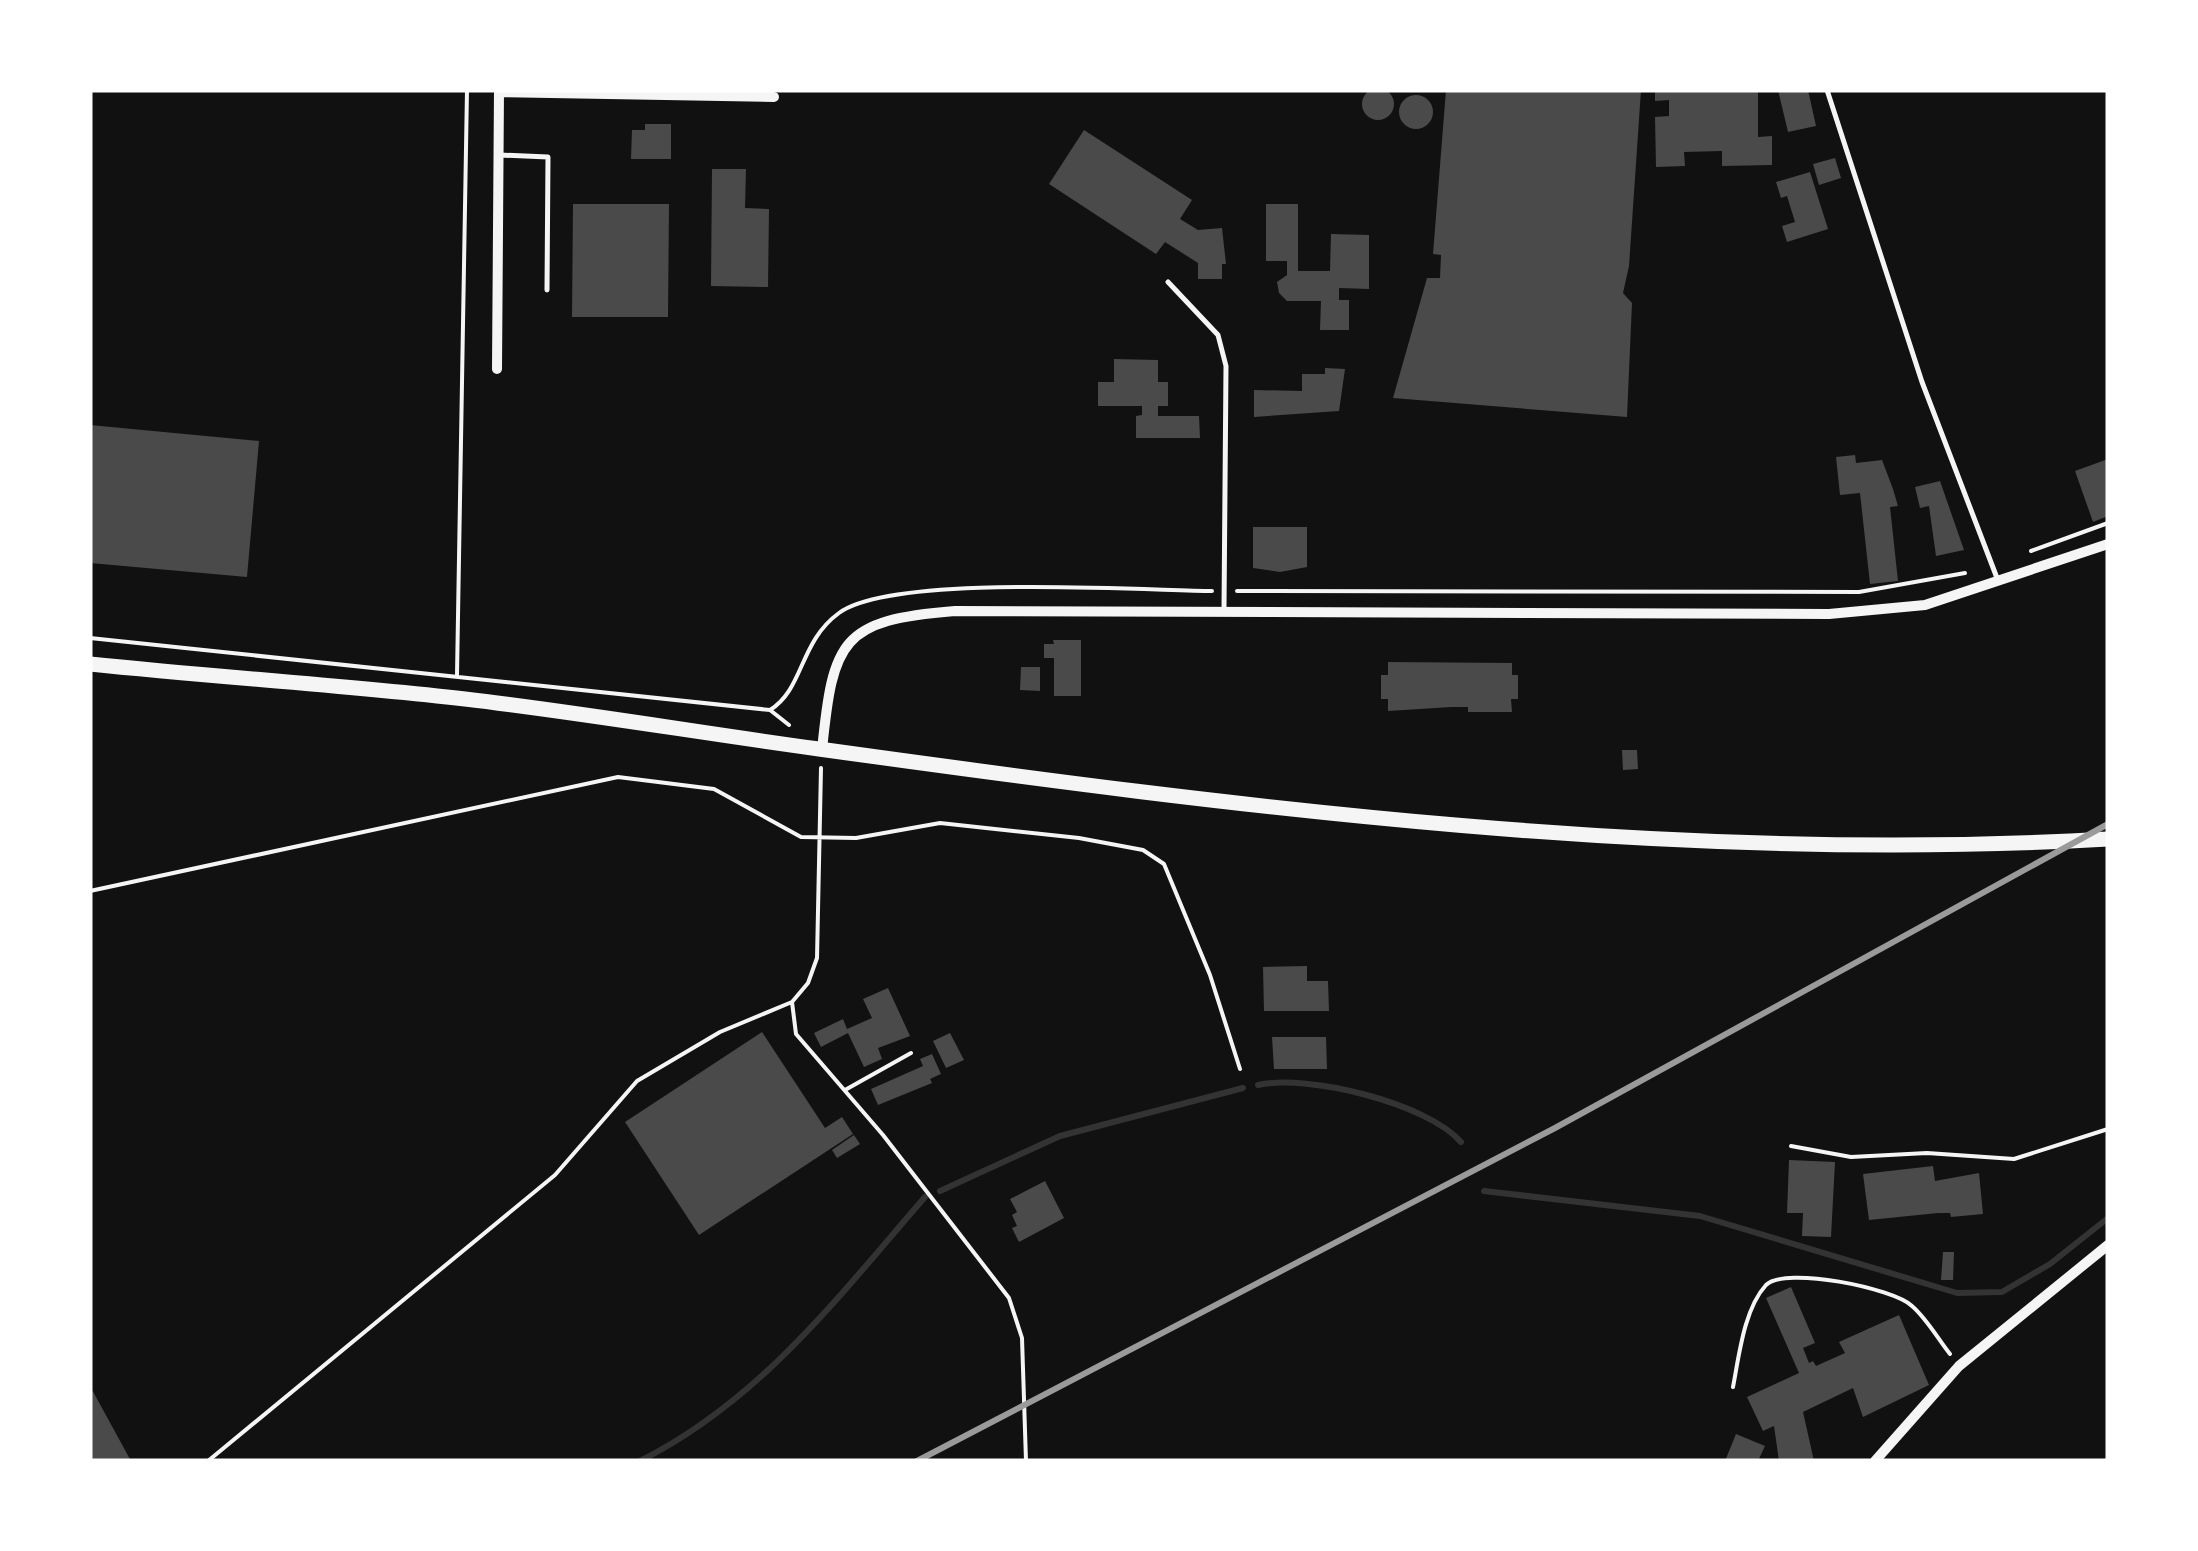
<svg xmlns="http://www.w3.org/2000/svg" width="2198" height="1551" font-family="'Alegreya Sans',sans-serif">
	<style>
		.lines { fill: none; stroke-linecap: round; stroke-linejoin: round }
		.stream { stroke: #333; stroke-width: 6 }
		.building { fill: #4a4a4a }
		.path { stroke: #f5f5f5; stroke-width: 4 }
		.service { stroke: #f5f5f5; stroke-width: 5 }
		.minor { stroke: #f5f5f5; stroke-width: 10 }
		.primary { stroke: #f5f5f5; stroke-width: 15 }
		.rail { stroke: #9a9a9a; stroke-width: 6 }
	</style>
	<rect width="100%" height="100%" fill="#111"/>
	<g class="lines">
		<path class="stream" d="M 1258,1085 C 1308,1074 1427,1103 1461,1142
			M 940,1191 L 1060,1136 L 1243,1088
			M 1484,1191 L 1700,1216 L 1957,1293 L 2002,1292 L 2050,1264 L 2108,1218
			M 640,1461 C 761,1400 838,1297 925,1197"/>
	</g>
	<path class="building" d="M1362 104a16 16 0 1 1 32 0a16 16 0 1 1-32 0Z
		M 1446,90 L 1641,90 L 1629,266 L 1623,293 L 1632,303 L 1627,417 L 1393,398 L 1427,278 L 1440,278 L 1441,255 L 1433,254 Z
		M 1655,90 L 1758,90 L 1758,137 L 1772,136 L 1772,165 L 1722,166 L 1722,151 L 1684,152 L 1685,166 L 1656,167 L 1655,117 L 1669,116 L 1669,100 L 1655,101 Z
		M 1778,90 L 1808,90 L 1816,126 L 1788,132 Z
		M1399 112a17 17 0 1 1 34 0a17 17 0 1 1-34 0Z
		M 645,124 L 671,124 L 671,159 L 631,159 L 632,130 L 645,130 Z
		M 1084,130 L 1192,200 L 1180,219 L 1198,230 L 1222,228 L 1226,264 L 1222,264 L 1222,279 L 1198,279 L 1198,263 L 1165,242 L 1156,254 L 1049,184 Z
		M 1835,158 L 1841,178 L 1819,185 L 1813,164 Z
		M 712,169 L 746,169 L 745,208 L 769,209 L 768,287 L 711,286 Z
		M 1810,172 L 1828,229 L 1787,242 L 1782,226 L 1795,222 L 1787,196 L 1781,198 L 1776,182 Z
		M 573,204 L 669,204 L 668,317 L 572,317 Z
		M 1266,204 L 1298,204 L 1298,271 L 1330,271 L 1331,234 L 1369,235 L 1369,289 L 1339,288 L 1339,300 L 1349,300 L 1349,330 L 1320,330 L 1321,301 L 1287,301 L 1279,293 L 1277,282 L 1287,275 L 1287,261 L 1266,261 Z
		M 1114,359 L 1158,360 L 1158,382 L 1168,382 L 1168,406 L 1158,406 L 1158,416 L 1199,416 L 1200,438 L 1136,438 L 1136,416 L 1142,415 L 1142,406 L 1098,406 L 1098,382 L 1114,382 Z
		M 1325,368 L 1345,369 L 1339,411 L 1254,417 L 1254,390 L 1302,391 L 1302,374 L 1325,374 Z
		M 90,425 L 259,441 L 247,577 L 90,563 Z
		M 1855,455 L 1856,463 L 1882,460 L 1893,489 L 1898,506 L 1890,507 L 1898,581 L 1870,584 L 1860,493 L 1840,495 L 1836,457 Z
		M 2108,459 L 2108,516 L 2093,522 L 2075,471 Z
		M 1940,481 L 1964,550 L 1936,556 L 1929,506 L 1920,508 L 1915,487 Z
		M 1253,527 L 1307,527 L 1307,567 L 1280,572 L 1253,568 Z
		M 1053,640 L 1081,640 L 1081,696 L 1054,696 L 1054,658 L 1044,658 L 1044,644 L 1054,644 Z
		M 1388,662 L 1512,663 L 1512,675 L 1518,675 L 1518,699 L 1511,699 L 1512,712 L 1468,712 L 1468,707 L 1451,707 L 1388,711 L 1388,699 L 1381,699 L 1381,675 L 1388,675 Z
		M 1021,667 L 1040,667 L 1040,691 L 1020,690 Z
		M 1622,750 L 1637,750 L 1638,769 L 1623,770 Z
		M 1307,966 L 1307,981 L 1328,981 L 1329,1011 L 1264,1011 L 1263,967 Z
		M 888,988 L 910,1036 L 878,1048 L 882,1059 L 864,1067 L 848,1033 L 821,1047 L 814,1033 L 843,1019 L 847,1029 L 872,1018 L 863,999 Z
		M 762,1032 L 825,1128 L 842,1117 L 853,1134 L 699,1235 L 625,1122 Z
		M 950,1033 L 964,1060 L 946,1068 L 933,1041 Z
		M 1272,1037 L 1326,1037 L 1327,1069 L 1274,1069 Z
		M 932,1054 L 941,1074 L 930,1079 L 932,1083 L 878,1105 L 871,1089 L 923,1066 L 920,1059 Z
		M 854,1135 L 860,1144 L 837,1158 L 832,1150 Z
		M 1789,1160 L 1835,1162 L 1831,1237 L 1802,1236 L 1803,1213 L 1787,1213 Z
		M 1933,1166 L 1935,1181 L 1979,1173 L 1983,1214 L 1951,1217 L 1950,1213 L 1938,1213 L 1869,1220 L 1863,1174 Z
		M 1045,1181 L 1064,1218 L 1019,1242 L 1012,1228 L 1017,1226 L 1012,1215 L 1017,1212 L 1010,1199 Z
		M 1943,1252 L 1954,1252 L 1953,1280 L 1941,1280 Z
		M 1791,1287 L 1815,1343 L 1803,1348 L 1809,1363 L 1813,1361 L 1816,1366 L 1845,1353 L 1839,1342 L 1899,1315 L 1929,1385 L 1863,1417 L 1853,1388 L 1803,1412 L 1814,1461 L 1779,1461 L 1774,1426 L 1763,1431 L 1747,1397 L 1799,1373 L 1766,1298 Z
		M 90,1386 L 131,1461 L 90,1461 Z
		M 1736,1434 L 1765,1446 L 1758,1461 L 1725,1461 Z"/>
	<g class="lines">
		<path class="path" d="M 2031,551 L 2108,523
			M 1237,591 L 1859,592 L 1965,573
			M 90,638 L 770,710 L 789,725
			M 457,675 L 467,90
			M 770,710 C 804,689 799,642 839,613 C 892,574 1136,590 1212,591
			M 90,891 L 618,777 L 714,789 L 801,837 L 856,838 L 940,823 L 1079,838 L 1143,850 L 1164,864 L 1210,975 L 1240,1069
			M 792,1002 L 796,1034 L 883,1135 L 1009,1298 L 1022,1338 L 1026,1461
			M 845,1090 L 911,1053
			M 1791,1146 L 1851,1157 L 1927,1153 L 2014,1159 L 2108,1129
			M 1733,1387 C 1739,1356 1744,1309 1766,1285 C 1785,1266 1893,1288 1912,1306 C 1927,1319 1938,1339 1950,1354
			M 208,1461 L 555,1175 L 637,1081 L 720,1032 L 792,1002 L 808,983 L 817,958 L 821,768"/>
		<path class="service" d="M 1827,90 L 1922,382 L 1997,578
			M 499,155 L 548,157 L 547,290
			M 1168,282 L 1218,335 L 1226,366 L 1224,609"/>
		<path class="minor" d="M 499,92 L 774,97
			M 497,369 L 499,90
			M 822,750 C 833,640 841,620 955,611 L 1829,614 L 1925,605 L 2108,544
			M 1875,1461 L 1959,1366 L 2108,1245"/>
		<path class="primary" d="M 90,664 C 215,677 341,685 465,699 C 584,713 701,733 819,749 C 1244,808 1678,864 2108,839"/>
		<path class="rail" d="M 917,1461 L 1555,1128 L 2108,824"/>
	</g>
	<rect width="2198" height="1551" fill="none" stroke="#ffffff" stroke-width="185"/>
</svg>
